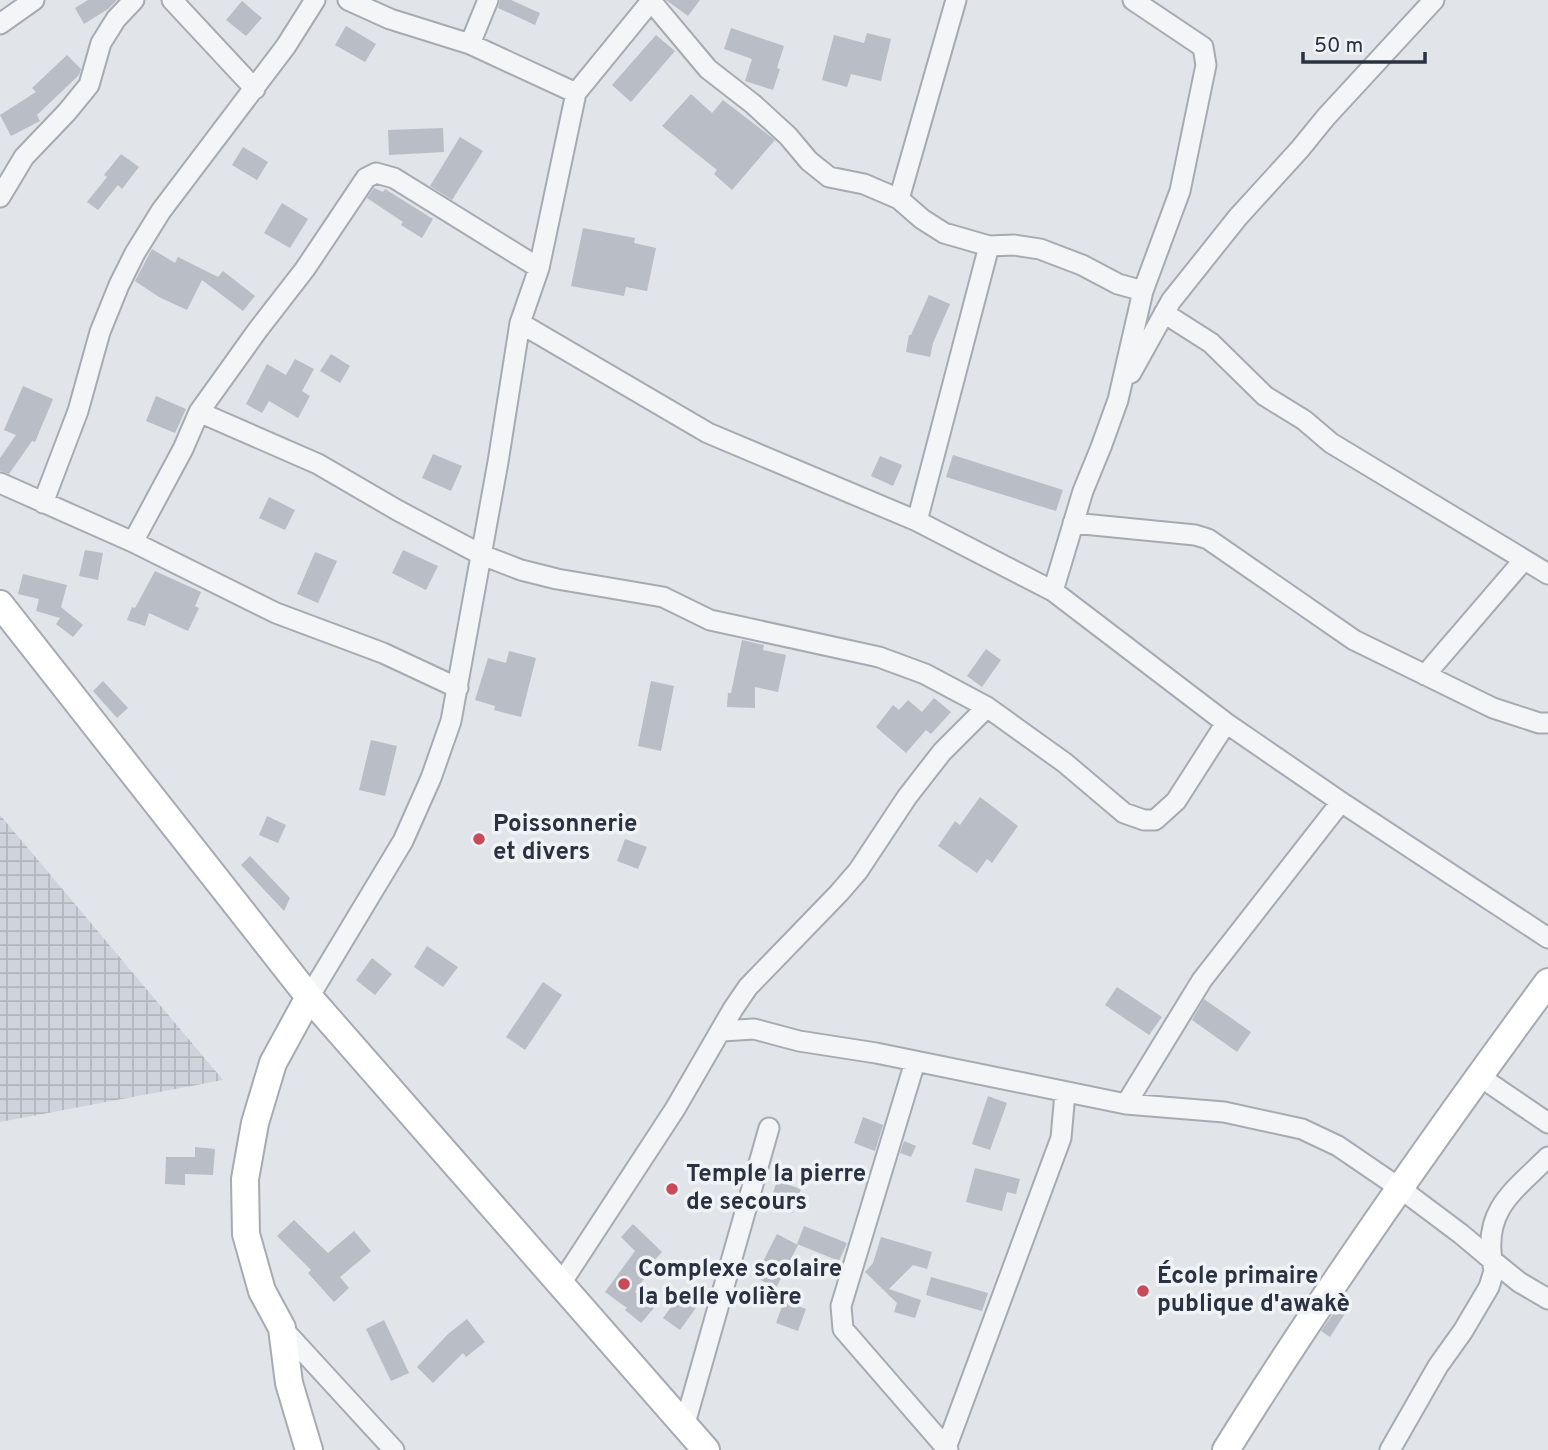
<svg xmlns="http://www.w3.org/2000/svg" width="1548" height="1450" font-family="Overpass,sans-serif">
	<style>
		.industrial { fill: url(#industrial-grid) }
		.building { fill: #b8bdc6 }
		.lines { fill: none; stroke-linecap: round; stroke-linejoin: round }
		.street-casing { stroke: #a6abb3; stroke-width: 23 }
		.secondary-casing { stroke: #a6abb3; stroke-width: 30 }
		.street { stroke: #f3f5f7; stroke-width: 19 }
		.secondary { stroke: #fff; stroke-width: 26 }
		.poi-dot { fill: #c94a58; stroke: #f0f3f6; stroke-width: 2.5 }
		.labels { text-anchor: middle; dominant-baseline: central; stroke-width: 7; stroke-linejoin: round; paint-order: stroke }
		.poi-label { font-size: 24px; font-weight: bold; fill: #2a3140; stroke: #f0f3f6; text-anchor: start }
	</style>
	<defs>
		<pattern id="industrial-grid" width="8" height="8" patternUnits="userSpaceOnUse" patternTransform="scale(1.75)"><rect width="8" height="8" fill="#cfd3db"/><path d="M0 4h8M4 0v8" fill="none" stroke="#b2b6bd"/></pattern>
	</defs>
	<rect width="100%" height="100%" fill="#e1e4e9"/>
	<path class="industrial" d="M 0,815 L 223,1080 L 0,1122 Z"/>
	<path class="building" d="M 88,0 L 117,0 L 108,9 L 84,24 L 75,8 Z
		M 500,0 L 511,0 L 540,13 L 535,25 L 498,8 Z
		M 666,0 L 700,0 L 688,16 Z
		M 242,1 L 262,18 L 246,36 L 226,20 Z
		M 346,26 L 376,44 L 365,62 L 335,45 Z
		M 731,28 L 784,46 L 777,68 L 780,69 L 773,90 L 745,81 L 752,59 L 724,49 Z
		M 867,33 L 891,39 L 881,81 L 851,74 L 847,87 L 822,80 L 834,35 L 864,43 Z
		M 656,35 L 675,51 L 631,102 L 612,85 Z
		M 67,55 L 81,69 L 79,75 L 37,115 L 40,121 L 11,136 L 0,115 L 36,92 L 32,88 Z
		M 691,94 L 712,113 L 723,100 L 775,140 L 732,190 L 714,174 L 717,170 L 662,126 Z
		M 443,128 L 444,152 L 389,155 L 388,130 Z
		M 460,137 L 483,151 L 452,200 L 430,186 Z
		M 243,147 L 268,162 L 257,180 L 232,165 Z
		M 121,154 L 139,167 L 122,189 L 118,185 L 98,210 L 87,202 L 107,177 L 104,175 Z
		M 374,188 L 383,192 L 385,189 L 433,219 L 422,238 L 401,225 L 403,222 L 367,198 Z
		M 282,203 L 308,219 L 290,248 L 264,233 Z
		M 583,228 L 635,238 L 634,243 L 656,248 L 647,291 L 626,287 L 624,296 L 571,286 Z
		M 152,249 L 175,263 L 178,257 L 218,277 L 223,271 L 255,296 L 243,311 L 202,280 L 187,310 L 159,297 L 135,281 Z
		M 929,295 L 950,304 L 933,343 L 930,357 L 906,352 L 909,335 L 911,335 Z
		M 331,354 L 350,366 L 340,383 L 320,371 Z
		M 295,359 L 314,369 L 302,391 L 310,396 L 298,418 L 269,401 L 262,413 L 246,404 L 267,364 L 286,375 Z
		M 23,386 L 53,399 L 35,442 L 32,441 L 9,474 L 0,471 L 0,458 L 16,435 L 4,430 Z
		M 156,396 L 186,409 L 175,433 L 146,421 Z
		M 433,454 L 462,466 L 451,491 L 422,478 Z
		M 953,455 L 1063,490 L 1056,511 L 946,477 Z
		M 880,456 L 902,465 L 893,486 L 871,476 Z
		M 269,497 L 295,510 L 285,530 L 259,518 Z
		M 85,550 L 103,553 L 98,580 L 79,576 Z
		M 403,550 L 438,566 L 426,590 L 392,573 Z
		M 315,552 L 337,561 L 318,603 L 297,594 Z
		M 155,571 L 201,592 L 195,606 L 199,608 L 188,631 L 149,613 L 145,626 L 127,620 L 132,607 L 135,608 Z
		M 23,574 L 67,585 L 61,607 L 83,625 L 73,637 L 56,624 L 60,618 L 36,611 L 39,599 L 18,594 Z
		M 742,640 L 764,645 L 763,650 L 786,655 L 778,692 L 755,687 L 755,708 L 727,707 L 728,693 L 731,693 Z
		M 986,649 L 1001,660 L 982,687 L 967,676 Z
		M 509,651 L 536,658 L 521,717 L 494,710 L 495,706 L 475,700 L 488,658 L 506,663 Z
		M 103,681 L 128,708 L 117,718 L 93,691 Z
		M 651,681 L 674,686 L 661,751 L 638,746 Z
		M 934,698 L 951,712 L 931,734 L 926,730 L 906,753 L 876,727 L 893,705 L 899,710 L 908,700 L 922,712 Z
		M 371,740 L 397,746 L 385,796 L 359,790 Z
		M 980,797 L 1018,826 L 992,863 L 987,859 L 977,873 L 938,846 L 955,821 L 960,825 Z
		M 267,816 L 286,825 L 278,843 L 259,835 Z
		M 625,839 L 647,847 L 638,869 L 617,861 Z
		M 250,856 L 290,898 L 284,911 L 241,865 Z
		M 427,946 L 458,967 L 443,987 L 414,967 Z
		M 372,958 L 392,974 L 375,995 L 356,980 Z
		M 543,982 L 562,995 L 525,1050 L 506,1037 Z
		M 1117,987 L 1162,1017 L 1149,1035 L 1105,1005 Z
		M 1204,999 L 1251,1032 L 1237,1052 L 1192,1020 Z
		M 988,1096 L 1007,1103 L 990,1150 L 972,1144 Z
		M 863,1117 L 883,1125 L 875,1151 L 854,1143 Z
		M 904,1141 L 916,1146 L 911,1157 L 900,1153 Z
		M 195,1147 L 215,1149 L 213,1175 L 185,1174 L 185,1185 L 165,1184 L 166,1157 L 195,1157 Z
		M 975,1168 L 1020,1179 L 1016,1194 L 1007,1192 L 1002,1211 L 966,1202 Z
		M 777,1181 L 801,1189 L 793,1213 L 769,1205 Z
		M 294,1220 L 328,1253 L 354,1231 L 371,1251 L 340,1277 L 349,1288 L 334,1302 L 308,1273 L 311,1270 L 277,1236 Z
		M 633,1224 L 662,1252 L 648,1267 L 651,1269 L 635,1292 L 654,1308 L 641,1323 L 625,1310 L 627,1308 L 605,1292 L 635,1251 L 621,1237 Z
		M 804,1226 L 847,1243 L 839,1261 L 797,1244 Z
		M 777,1234 L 798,1245 L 776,1288 L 755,1277 Z
		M 881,1237 L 932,1252 L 927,1269 L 913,1265 L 889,1289 L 921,1300 L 915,1318 L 894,1312 L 897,1303 L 865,1272 L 873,1263 Z
		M 931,1277 L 988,1293 L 982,1311 L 926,1295 Z
		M 682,1292 L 698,1305 L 680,1330 L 663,1318 Z
		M 784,1301 L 806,1309 L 798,1331 L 776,1323 Z
		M 1340,1304 L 1348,1309 L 1330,1337 L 1321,1331 Z
		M 467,1319 L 485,1342 L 466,1357 L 463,1353 L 433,1383 L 417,1367 L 448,1334 Z
		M 384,1320 L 409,1373 L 391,1381 L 366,1329 Z"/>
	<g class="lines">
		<defs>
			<path id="street" d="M 172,0 L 255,89
				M 348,0 L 390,19 L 470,44 L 576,93
				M 651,1 L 708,69 L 753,104 L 788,136 L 809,161 L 829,177 L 864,184 L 899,199 L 922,219 L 944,233 L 989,246 L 1014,245 L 1040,249 L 1082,265 L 1118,284 L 1143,291
				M 0,24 L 34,0
				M 470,44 L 488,0
				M 0,197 L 24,157 L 67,112 L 89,85 L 101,43 L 116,19 L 134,0
				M 899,199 L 956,0
				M 1164,313 L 1211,343 L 1265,396 L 1304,420 L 1331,443 L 1548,574
				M 520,323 L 708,433 L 917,521 L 1053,591 L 1226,723 L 1341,802 L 1548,938
				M 1131,373 L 1171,301 L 1238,217 L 1300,149 L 1326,117 L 1434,0
				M 199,412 L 318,464 L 397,510 L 482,555 L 521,570 L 557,579 L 663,597 L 710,620 L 879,657 L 925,674 L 987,707 L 1065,763 L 1124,813 L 1144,820 L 1155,820 L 1176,801 L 1226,723
				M 0,483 L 133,542 L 276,613 L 383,653 L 458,688
				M 43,503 L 78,411 L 100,332 L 119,285 L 135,253 L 161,211 L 286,46 L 315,0
				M 917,521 L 989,246
				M 1073,523 L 1195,535 L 1208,539 L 1354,640 L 1493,708 L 1539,723 L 1548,723
				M 133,542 L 183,449 L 199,412 L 257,331 L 305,269 L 366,178 L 376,173 L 394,178 L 539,268
				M 1053,591 L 1083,491 L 1101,447 L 1118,400 L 1143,291 L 1180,191 L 1206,65 L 1203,47 L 1133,0
				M 1425,675 L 1523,561
				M 309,997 L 403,841 L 431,778 L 451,721 L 498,462 L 520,323 L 539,268 L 576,93 L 652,0
				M 722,1031 L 754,1029 L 799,1041 L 876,1053 L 1126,1104 L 1224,1112 L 1302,1129 L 1338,1146 L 1401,1189 L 1461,1234 L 1492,1260 L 1494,1271 L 1489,1287 L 1463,1331 L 1438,1366 L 1390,1450
				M 915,1062 L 841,1306 L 843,1329 L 948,1450
				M 1479,1076 L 1548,1123
				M 1126,1104 L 1202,980 L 1341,802
				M 1548,1157 C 1515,1190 1484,1209 1492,1260 L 1519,1282 L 1548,1299
				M 560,1285 L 675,1109 L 733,1009 L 748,987 L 839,893 L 858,871 L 907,797 L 942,752 L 987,707
				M 282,1328 L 394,1450
				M 684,1427 L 769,1128
				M 946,1448 L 1061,1138 L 1065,1093"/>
			<path id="secondary" d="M 0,604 L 309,997 L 706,1450
				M 309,997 L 273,1063 L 255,1123 L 245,1179 L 246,1234 L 262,1291 L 282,1328 L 289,1383 L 309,1450
				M 1226,1450 C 1326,1289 1436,1134 1548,982"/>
		</defs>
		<use href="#street" class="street-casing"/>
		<use href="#secondary" class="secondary-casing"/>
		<use href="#street" class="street"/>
		<use href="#secondary" class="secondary"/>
	</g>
	<g class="poi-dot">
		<circle cx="479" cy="839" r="7"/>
		<circle cx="672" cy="1189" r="7"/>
		<circle cx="624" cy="1284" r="7"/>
		<circle cx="1143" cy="1291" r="7"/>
	</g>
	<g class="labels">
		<g class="poi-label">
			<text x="493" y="825">Poissonnerie<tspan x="493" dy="28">et divers</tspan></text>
			<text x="686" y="1175">Temple la pierre<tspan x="686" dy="28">de secours</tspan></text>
			<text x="638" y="1270">Complexe scolaire<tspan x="638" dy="28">la belle volière</tspan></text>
			<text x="1157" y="1277">École primaire<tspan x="1157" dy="28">publique d'awakè</tspan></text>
		</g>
	</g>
	<path d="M1303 52v10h122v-10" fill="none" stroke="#2a3140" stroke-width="3.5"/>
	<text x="1314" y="52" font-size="21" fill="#2a3140" stroke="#f0f3f6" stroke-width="5" paint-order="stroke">50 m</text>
</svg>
